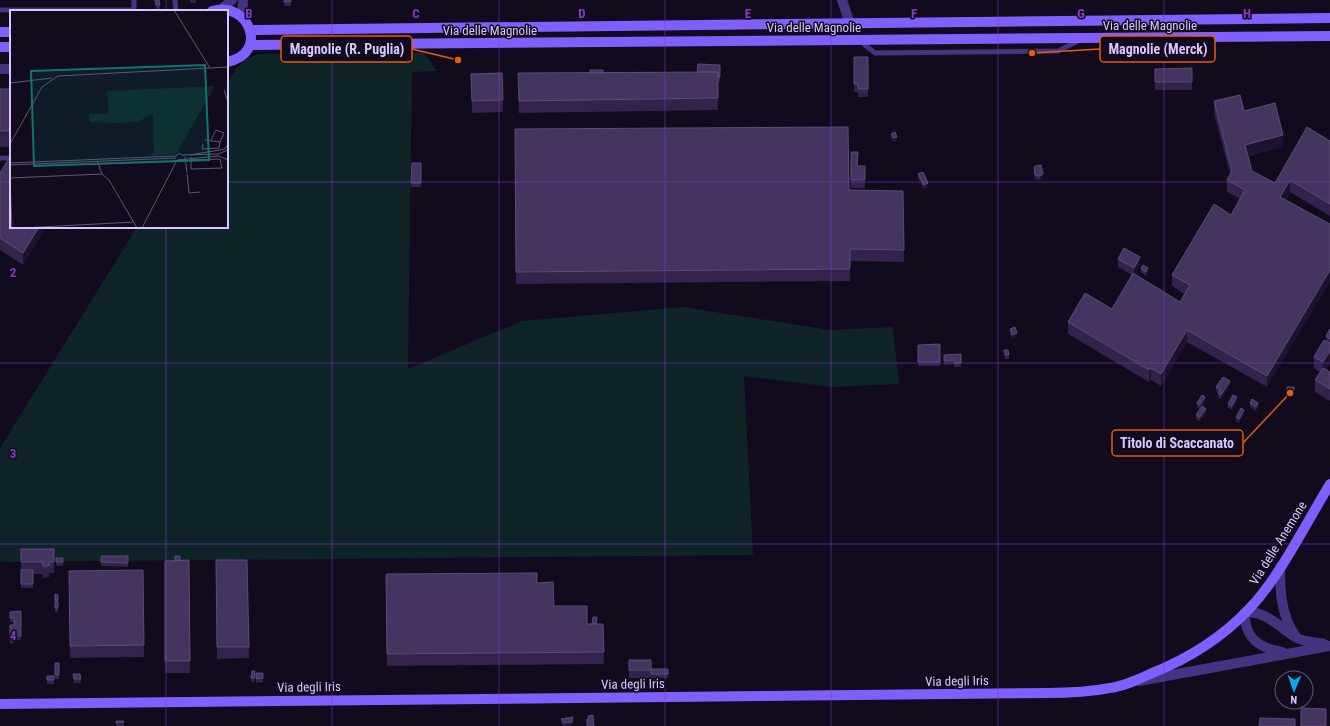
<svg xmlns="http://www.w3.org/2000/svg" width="1330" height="726" font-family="'Roboto Condensed',sans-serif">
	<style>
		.green { fill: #0e2427 }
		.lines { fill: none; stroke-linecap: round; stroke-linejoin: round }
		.lane { stroke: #44347f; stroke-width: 5 }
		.street { stroke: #44347f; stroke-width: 10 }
		.secondary { stroke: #805eff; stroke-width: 10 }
		.wall { fill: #32224c }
		.shaded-wall { fill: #1e1231 }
		.building { fill: #443460; stroke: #5b4b79 }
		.grid { fill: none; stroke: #843cc5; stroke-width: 1; stroke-opacity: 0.55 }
		.labels { text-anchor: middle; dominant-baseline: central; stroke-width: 3; stroke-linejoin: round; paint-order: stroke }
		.street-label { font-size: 13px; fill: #d8c7ff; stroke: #110b1d }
		.inset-road { fill: none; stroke: #615677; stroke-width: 1 }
		.view { fill: #0f766e; fill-opacity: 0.15; stroke: #0f766e; stroke-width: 2 }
		.inset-edge { fill: none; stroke: #d8c7ff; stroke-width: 2 }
		.grid-label { font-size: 13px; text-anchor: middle; font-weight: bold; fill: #843cc5; stroke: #110b1d; stroke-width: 3; stroke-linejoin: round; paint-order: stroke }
		.leader { fill: none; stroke: #e8590c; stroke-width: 1.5 }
		.callout-dot { fill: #e8590c; stroke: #110b1d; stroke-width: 1.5 }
		.callout { fill: #110b1d; stroke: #e8590c; stroke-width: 1.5 }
		.callout-label { font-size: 14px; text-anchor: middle; font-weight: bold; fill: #d8c7ff }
	</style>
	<rect width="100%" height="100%" fill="#110b1d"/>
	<path class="green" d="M 423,52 L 437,71 L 412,72 L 408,369 L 522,321 L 683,307 L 830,330 L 893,327 L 899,384 L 832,387 L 744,376 L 753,555 L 0,562 L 0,448 L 137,227 L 227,227 L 227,83 C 235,69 244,57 259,54 Z"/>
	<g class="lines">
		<path class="lane" d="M 134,0 L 134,11
			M 175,0 L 176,11
			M 0,10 L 134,10
			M 860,41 L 875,53 L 1058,51 L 1078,41
			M 0,158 L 11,158"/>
		<path class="street" d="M 842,0 L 850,24
			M 223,8 L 232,0
			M 242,15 L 243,0
			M 0,69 L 11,69
			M 1280,567 C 1280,591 1281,615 1295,635
			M 1282,652 C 1259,648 1244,638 1245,613 C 1265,609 1281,629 1297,638 C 1304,642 1315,642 1324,644
			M 1139,681 L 1330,646"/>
		<path class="secondary" d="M 212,11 C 249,0 270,54 227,62
			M 251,30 L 1330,18
			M 0,32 L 11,32
			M 250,45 L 1330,36
			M 0,47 L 11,47
			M 0,704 L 1047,693 C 1068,693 1089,692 1110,688 C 1124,686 1137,680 1150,674 C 1188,659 1221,639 1250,608 C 1281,575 1306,523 1330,484"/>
	</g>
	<path class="wall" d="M 155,0 L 159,0 L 160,9 L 156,9 Z
		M 190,0 L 196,0 L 196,3 L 190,3 Z
		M 284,0 L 291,0 L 291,6 L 284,6 Z
		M 854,57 L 868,57 L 868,97 L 858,97 L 858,92 L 854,92 Z
		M 720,65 L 720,81 L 718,81 L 718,110 L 519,113 L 518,73 L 697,72 Z
		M 1192,68 L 1192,90 L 1155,90 L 1155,69 Z
		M 471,74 L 503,100 L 503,112 L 472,113 Z
		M 0,89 L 11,89 L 11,147 L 0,147 Z
		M 1214,101 L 1244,111 L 1283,147 L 1248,156 L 1252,171 L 1275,183 L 1330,141 L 1330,216 L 1290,192 L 1286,200 L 1267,387 L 1187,342 L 1161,386 L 1151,380 L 1149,382 L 1068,334 L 1068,322 L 1112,309 L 1132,275 L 1118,267 L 1118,259 L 1140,265 L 1135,274 L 1180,302 L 1184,294 L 1172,286 L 1172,275 L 1231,215 L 1240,199 L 1227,192 L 1227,180 L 1230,174 L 1214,113 Z
		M 515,129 L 849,190 L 903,191 L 904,262 L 850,261 L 850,281 L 516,284 Z
		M 891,134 L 897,141 L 894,142 L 891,137 Z
		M 851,152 L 858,166 L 865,166 L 865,188 L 851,188 Z
		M 412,163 L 421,163 L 421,187 L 411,187 Z
		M 1034,168 L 1043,178 L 1040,180 L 1035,179 Z
		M 0,173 L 11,227 L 46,227 L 23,265 L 0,250 Z
		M 918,174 L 928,187 L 924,189 L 918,178 Z
		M 1141,268 L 1148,272 L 1146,276 L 1141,272 Z
		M 1010,329 L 1017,337 L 1012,339 L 1010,333 Z
		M 1330,329 L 1330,363 L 1326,370 L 1330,372 L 1330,401 L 1315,392 L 1315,380 L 1320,372 L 1314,368 L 1314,357 L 1326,341 L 1326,336 Z
		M 940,344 L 940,366 L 918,366 L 918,345 Z
		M 1004,350 L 1008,350 L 1009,359 L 1005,359 Z
		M 961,354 L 961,367 L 954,367 L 954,364 L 944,365 L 944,355 Z
		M 1230,385 L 1221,399 L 1218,397 L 1218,392 L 1216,391 L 1216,387 Z
		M 1287,387 L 1294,387 L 1294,395 L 1287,395 Z
		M 1205,401 L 1202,406 L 1206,413 L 1200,421 L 1196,419 L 1196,415 L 1200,409 L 1197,407 L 1197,403 Z
		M 1237,401 L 1232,410 L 1228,408 L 1228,404 Z
		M 1250,403 L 1258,407 L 1256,411 L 1250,407 Z
		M 1244,414 L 1239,423 L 1236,421 L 1236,417 Z
		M 21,549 L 54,549 L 54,573 L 49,573 L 49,577 L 43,578 L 43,574 L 33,574 L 33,588 L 21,588 Z
		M 101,556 L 128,556 L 128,567 L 101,566 Z
		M 56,558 L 63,558 L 63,566 L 56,566 Z
		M 175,560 L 189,560 L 190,673 L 165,673 L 165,561 Z
		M 216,560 L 247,560 L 249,658 L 217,659 Z
		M 143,570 L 144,657 L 70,658 L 69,571 Z
		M 386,574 L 537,583 L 554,606 L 587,624 L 603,624 L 604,664 L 387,666 Z
		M 55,594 L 58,595 L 58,612 L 55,612 Z
		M 21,611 L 21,640 L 14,640 L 14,643 L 10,643 L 10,625 L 14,625 L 14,622 L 10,622 L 10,612 Z
		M 629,660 L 651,669 L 668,669 L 668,678 L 629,678 Z
		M 55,663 L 59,663 L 59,679 L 55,679 Z
		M 256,673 L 263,673 L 263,682 L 256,683 Z
		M 73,674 L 80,674 L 81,683 L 74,683 Z
		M 255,675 L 254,682 L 251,682 L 251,678 Z
		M 47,676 L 54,676 L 54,684 L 47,684 Z
		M 561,719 L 573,721 L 572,726 L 564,726 L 561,723 Z
		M 116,721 L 124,721 L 124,726 L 116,726 Z"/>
	<path class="shaded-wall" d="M 1283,135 L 1283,147 L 1245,156 L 1245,145 Z
		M 897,137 L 897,141 L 894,142 L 894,138 Z
		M 1043,174 L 1043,178 L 1040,180 L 1040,176 Z
		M 1290,180 L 1290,192 L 1280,209 L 1280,197 Z
		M 928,183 L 928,187 L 924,189 L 924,185 Z
		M 39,227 L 46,227 L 23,265 L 23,253 Z
		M 1140,257 L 1140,265 L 1134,276 L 1134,268 Z
		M 1148,268 L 1148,272 L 1146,276 L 1146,272 Z
		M 1330,270 L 1330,282 L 1267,387 L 1267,376 Z
		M 1187,330 L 1187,342 L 1161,386 L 1161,374 Z
		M 1017,333 L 1017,337 L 1012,339 L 1012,335 Z
		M 1330,351 L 1330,363 L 1323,374 L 1323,362 Z
		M 1151,368 L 1151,380 L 1149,382 L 1149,370 Z
		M 1230,381 L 1230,385 L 1221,399 L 1221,395 Z
		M 1205,397 L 1205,401 L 1200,409 L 1200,405 Z
		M 1237,397 L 1237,401 L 1232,410 L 1232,406 Z
		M 1258,403 L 1258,407 L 1256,411 L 1256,407 Z
		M 1206,409 L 1206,413 L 1200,421 L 1200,417 Z
		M 1244,410 L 1244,414 L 1239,423 L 1239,419 Z
		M 573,717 L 573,721 L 572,726 L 565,726 L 565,723 Z"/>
	<path class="building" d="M 155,0 L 159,0 L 160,5 L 156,5 Z
		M 284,0 L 291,0 L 291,2 L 284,2 Z
		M 854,57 L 868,57 L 868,89 L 858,89 L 858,84 L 854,84 Z
		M 698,64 L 720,65 L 720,77 L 718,77 L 718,72 L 697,72 Z
		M 1192,68 L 1192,82 L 1155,82 L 1155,69 Z
		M 590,70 L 603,70 L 603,73 L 590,73 Z
		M 718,72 L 718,98 L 519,101 L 518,73 Z
		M 502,73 L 503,100 L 472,101 L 471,74 Z
		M 0,89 L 11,89 L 11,131 L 0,131 Z
		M 1240,95 L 1244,111 L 1275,103 L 1283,135 L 1245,145 L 1252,171 L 1275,183 L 1307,127 L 1330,141 L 1330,204 L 1290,180 L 1280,197 L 1330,224 L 1330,270 L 1267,376 L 1187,330 L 1161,374 L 1151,368 L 1149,370 L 1068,322 L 1085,293 L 1112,309 L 1133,273 L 1180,302 L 1190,285 L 1172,275 L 1214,204 L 1231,215 L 1245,190 L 1227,180 L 1232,171 L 1214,101 Z
		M 848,127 L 849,190 L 903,191 L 904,250 L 850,249 L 850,269 L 516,272 L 515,129 Z
		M 895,132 L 897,137 L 894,138 L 891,134 Z
		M 851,152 L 858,152 L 857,166 L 865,166 L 865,180 L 851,180 Z
		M 9,158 L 11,160 L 11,227 L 39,227 L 23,253 L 0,238 L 0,173 Z
		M 412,163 L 421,163 L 421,183 L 411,183 Z
		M 1041,165 L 1043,174 L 1040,176 L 1035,175 L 1034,168 L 1035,166 Z
		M 923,172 L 928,183 L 924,185 L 918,174 Z
		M 1124,248 L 1140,257 L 1134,268 L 1118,259 Z
		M 1143,265 L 1148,268 L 1146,272 L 1141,268 Z
		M 1015,327 L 1017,333 L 1012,335 L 1010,329 Z
		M 1330,329 L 1330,339 L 1326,336 Z
		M 1324,340 L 1330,343 L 1330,351 L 1323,362 L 1314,357 Z
		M 940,344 L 940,362 L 918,362 L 918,345 Z
		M 1004,350 L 1008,350 L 1009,355 L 1005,355 Z
		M 961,354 L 961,363 L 954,363 L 954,360 L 944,361 L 944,355 Z
		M 1323,368 L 1330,372 L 1330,389 L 1315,380 Z
		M 1223,377 L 1230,381 L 1221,395 L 1218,393 L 1220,389 L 1216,387 Z
		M 1287,387 L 1294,387 L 1294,391 L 1287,391 Z
		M 1202,395 L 1205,397 L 1200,405 L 1197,403 Z
		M 1233,395 L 1237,397 L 1232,406 L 1228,404 Z
		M 1252,399 L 1258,403 L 1256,407 L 1250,403 Z
		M 1202,406 L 1206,409 L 1200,417 L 1196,415 Z
		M 1241,408 L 1244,410 L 1239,419 L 1236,417 Z
		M 21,549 L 54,549 L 54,562 L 49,562 L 49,566 L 43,566 L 43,562 L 21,562 Z
		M 101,556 L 128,556 L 128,563 L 101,562 Z
		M 175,556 L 180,556 L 180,560 L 175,561 Z
		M 56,558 L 63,558 L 63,562 L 56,562 Z
		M 189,560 L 190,661 L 165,661 L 165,561 Z
		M 216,560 L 247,560 L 249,647 L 217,647 Z
		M 21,570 L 33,570 L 33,584 L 21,584 Z
		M 143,570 L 144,645 L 70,646 L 69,571 Z
		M 537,573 L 537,583 L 553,582 L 554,606 L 587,606 L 587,624 L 603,624 L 604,652 L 387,654 L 386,574 Z
		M 55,594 L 58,595 L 58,600 L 55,600 Z
		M 55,601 L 58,601 L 58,608 L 55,608 Z
		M 21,611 L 21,636 L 14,636 L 14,639 L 10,639 L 10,625 L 14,625 L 14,618 L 10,618 L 10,612 Z
		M 593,617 L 597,617 L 596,624 L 592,624 Z
		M 629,660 L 651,660 L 651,670 L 629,670 Z
		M 55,663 L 59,663 L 59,675 L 55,675 Z
		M 651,669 L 668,669 L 668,674 L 651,674 Z
		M 252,671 L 255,671 L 254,678 L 251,678 Z
		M 256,673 L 263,673 L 263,678 L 256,679 Z
		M 73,674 L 80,674 L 81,679 L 74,679 Z
		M 47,676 L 54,676 L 54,680 L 47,680 Z
		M 1301,708 L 1326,709 L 1326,726 L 1301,726 Z
		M 593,715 L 594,726 L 587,726 L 587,719 L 589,719 L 588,716 Z
		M 573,717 L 572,722 L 565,723 L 561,719 Z
		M 1260,718 L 1295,719 L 1295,726 L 1259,726 Z
		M 116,721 L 124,721 L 124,722 L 116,723 Z"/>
	<path class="grid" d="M 166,0 L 166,11M 332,0 L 332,726M 499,0 L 499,726M 665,0 L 665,726M 831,0 L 831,726M 998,0 L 998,726M 1164,0 L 1164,726M 0,182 L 11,182M 227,182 L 1330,182M 166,227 L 166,726M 0,363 L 1330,363M 0,544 L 1330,544"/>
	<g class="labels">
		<g class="street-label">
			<text x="1150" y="25">Via delle Magnolie</text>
			<text x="814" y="27">Via delle Magnolie</text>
			<text x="490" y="30">Via delle Magnolie</text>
			<text transform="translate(1278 543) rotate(-58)">Via delle Anemone</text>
			<text transform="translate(957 681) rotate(-1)">Via degli Iris</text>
			<text transform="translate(633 684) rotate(-1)">Via degli Iris</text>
			<text transform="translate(309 687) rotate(-1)">Via degli Iris</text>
		</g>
	</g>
	<g transform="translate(10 10)">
		<rect width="218" height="218" fill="#110b1d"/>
		<path d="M 205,76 L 166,144 L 143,146 L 141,143 L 144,143 L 143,104 L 129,111 L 108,113 L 80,112 L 79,104 L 99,104 L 97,81 Z" fill="#0e2427"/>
		<path class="inset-road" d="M 164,0 L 200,58M 0,73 L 42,68M 214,80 L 218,92M 195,130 L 210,132 L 214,123 L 206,120 L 201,130M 0,134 L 32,77 L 48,66 L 218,57M 193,134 L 192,139 L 209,138 L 210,132M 180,145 L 215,139 L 218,134M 175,147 L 177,163M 181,147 L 181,159 L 212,158 L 210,149 L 181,150M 167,150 L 209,146 L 218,150M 87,151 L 92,164M 0,153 L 166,146 L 169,143 L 172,145 L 208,144 L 218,140M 0,155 L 166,148M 177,164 L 179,183 L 190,182M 0,168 L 92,164 L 99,170 L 127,218M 0,170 L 2,218M 11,218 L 124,212M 132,218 L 167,150"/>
		<path class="view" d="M 195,55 L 199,150 L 24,156 L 21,61 Z"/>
		<rect width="218" height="218" class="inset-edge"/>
	</g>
	<g class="grid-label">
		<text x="249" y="18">B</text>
		<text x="416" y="18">C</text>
		<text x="582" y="18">D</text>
		<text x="748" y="18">E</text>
		<text x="914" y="18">F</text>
		<text x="1081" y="18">G</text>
		<text x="1247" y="18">H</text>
		<text x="13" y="277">2</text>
		<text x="13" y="458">3</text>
		<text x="13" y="640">4</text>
	</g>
	<path class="leader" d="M1032 53L1100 49M458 60L412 49M1290 393L1243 443"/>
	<g class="callout-dot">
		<circle cx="1032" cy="53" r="4"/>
		<circle cx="458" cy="60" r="4"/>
		<circle cx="1290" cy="393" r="4"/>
	</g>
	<g class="callout">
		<rect x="1100" y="36" width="115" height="26" rx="4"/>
		<rect x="281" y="36" width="131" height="26" rx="4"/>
		<rect x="1112" y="430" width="131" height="26" rx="4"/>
	</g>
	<g class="callout-label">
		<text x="1158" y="54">Magnolie (Merck)</text>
		<text x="347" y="54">Magnolie (R. Puglia)</text>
		<text x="1177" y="448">Titolo di Scaccanato</text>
	</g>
	<g transform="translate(1294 690) rotate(182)"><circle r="19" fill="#110b1d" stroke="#615677"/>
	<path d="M0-3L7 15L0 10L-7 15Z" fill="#00adf2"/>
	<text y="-6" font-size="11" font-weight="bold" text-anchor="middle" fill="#d8c7ff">N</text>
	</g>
</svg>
